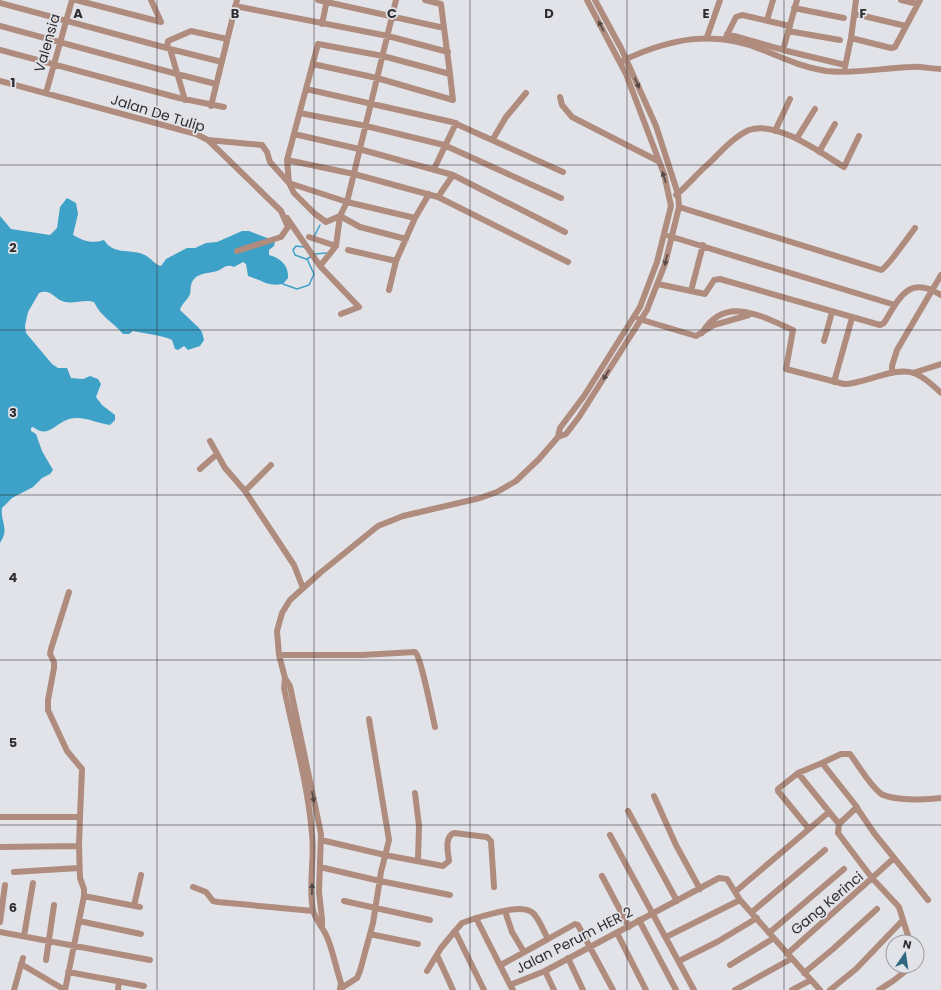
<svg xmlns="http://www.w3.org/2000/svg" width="941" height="990" font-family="Poppins,sans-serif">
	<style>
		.water { fill: #3ea1c7 }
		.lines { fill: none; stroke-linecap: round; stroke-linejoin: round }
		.stream { stroke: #3ea1c7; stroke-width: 1.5 }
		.minor { stroke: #af8c7d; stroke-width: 6 }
		.oneway { fill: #554a48 }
		.grid { fill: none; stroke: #2e2e31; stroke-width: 1; stroke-opacity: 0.55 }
		.labels { text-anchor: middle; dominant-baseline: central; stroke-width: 3.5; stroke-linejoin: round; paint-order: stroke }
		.street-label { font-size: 14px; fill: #2e2e31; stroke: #e2e3e9 }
		.grid-label { font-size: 13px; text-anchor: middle; font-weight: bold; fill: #2e2e31; stroke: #e2e3e9; stroke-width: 3.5; stroke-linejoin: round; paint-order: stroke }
	</style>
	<rect width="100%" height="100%" fill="#e2e3e9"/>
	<path class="water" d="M 67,198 L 76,203 L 78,214 L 73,235 C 84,241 91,244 104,240 C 114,257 135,247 148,257 C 153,260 154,264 161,266 L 166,259 L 187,248 L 195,248 L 206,243 L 217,242 L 242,231 L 249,231 L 275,241 L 274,246 L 269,250 L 269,255 C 280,258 289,265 288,278 L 283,284 C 267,287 262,280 248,276 L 246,264 L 243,262 L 234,267 C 226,263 223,269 217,271 C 207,274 195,272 191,285 C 190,288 191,291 190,294 C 187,301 182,303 180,310 L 198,327 L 202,332 L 204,340 L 200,346 L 188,350 L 184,346 L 178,350 L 175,349 L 172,340 C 165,336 143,333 133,331 L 129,334 L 123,334 C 113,322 101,317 94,302 C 84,299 75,304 65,302 C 55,300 51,288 39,293 L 28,312 L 25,326 L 26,333 L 52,364 L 58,368 L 67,368 L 71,378 L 83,379 L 90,376 L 98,379 L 101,384 L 96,397 L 102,405 L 115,415 L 115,420 L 110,425 C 96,423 83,415 69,419 C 55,423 49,439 33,427 L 31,428 L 31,431 L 36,434 L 42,451 L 53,470 L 50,474 L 42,478 L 33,487 L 12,498 L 2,508 C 0,522 10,528 0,543 L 0,216 L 11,229 L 50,235 L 57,228 L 60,207 Z"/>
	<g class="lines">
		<path class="stream" d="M 314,237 L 320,225
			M 304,247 L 296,246 L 293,250 L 295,255 L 306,259
			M 315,254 L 326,253
			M 283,284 L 297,289 L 309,285 L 314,274 L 307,259 L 312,256"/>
		<path class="minor" d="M 76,0 L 161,22
			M 151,0 L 161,22
			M 425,0 L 441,4 L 444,28
			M 901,0 L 918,4
			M 0,3 L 167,48
			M 235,6 L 388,36 L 448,52
			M 794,8 L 844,18
			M 855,14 L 906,26
			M 767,20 L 773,0
			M 322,24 L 327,0
			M 0,26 L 177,74
			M 788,31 L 840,40
			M 727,34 L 787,51 L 845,65
			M 707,37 L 720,0
			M 726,37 L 736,17 L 742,15 L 790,26
			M 851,38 L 891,48 L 895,47 L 920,0
			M 170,49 L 222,62
			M 0,50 L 179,98 L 224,107
			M 783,50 L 797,0
			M 622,61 C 668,39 714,29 763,50 C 785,59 802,67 826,71 C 855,74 882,68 911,67 C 921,66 931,69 941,69
			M 313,64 L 377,78 L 453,100 L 450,74
			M 845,67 L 851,38 L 856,0
			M 177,74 L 216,84
			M 0,81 L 196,134 L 208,140 L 281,211 L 288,227 L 281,237 L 237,251
			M 306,89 L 452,122 L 563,172
			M 46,93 L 72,0
			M 560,97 L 562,105 L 572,117 L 658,161
			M 185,100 L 170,49 L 167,48 L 168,41 L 191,31 L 227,39
			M 211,106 L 237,0
			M 300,113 L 366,126 L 444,145 L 561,198
			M 775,131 L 790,99
			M 294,134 L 359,149 L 453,175 L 565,232
			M 797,138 L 815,109
			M 493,139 L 506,117 L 526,93
			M 208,140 L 262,145 L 267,152 L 270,162 L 289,183 L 294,193 L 314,213 L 326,222 L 340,216 L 360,227 L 406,239
			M 819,152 L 835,124
			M 287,160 L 354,174 L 438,197 L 568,262
			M 434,169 L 456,123
			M 289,183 L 287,160 L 318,44 L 383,56 L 450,74 L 444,28 L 318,0
			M 289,183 L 347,202 L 415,218
			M 676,195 C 681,192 700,171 706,166 C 719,154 733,137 749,130 C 776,120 821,153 844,167 L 859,136
			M 438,197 L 453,175
			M 679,207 L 881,270 C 887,268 909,236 915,228
			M 287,218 L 320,266 L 359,307 L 341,314
			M 669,236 L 895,305
			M 309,237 L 336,246
			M 348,250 L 396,261 L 415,218 L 429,194
			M 320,266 L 336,246 L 340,216 L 347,202 L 396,0
			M 658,284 L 705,294 L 714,280 L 720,279 L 880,325 L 884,323 C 899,299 908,274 941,295
			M 389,290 L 396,261
			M 691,291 L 703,245
			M 639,319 L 696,336 L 714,325 L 749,315
			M 702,333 C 725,294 763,317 793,330 L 786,369 L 844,384 C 865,384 894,366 914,373 C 924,377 933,385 941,393
			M 824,341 L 832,312
			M 892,373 L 892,366 L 897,350 L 941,275
			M 913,373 L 941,364
			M 834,382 L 852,318
			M 558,437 L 560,428 L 584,396 L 640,307 L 657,262 L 671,206 L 664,174 L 626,74 L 587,0
			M 210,441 L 225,468 L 245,491 L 294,565 L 303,588
			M 200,469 L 217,454
			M 245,491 L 271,465
			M 69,592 L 51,649 L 50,654 L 54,662 L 54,668 L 48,700 L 48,710 L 67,751 L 82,769 L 80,817
			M 279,655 L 362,655 L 415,652 C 421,656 432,715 435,727
			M 285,678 L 284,688 C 294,736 308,785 312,834 C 315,859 308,885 313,910 C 315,920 323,927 327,937 C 333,951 336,968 341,983 L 340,990
			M 822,763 L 841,754 L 850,754 C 859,766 868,783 880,793 C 891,801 927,800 941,798
			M 798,773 L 839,824 L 838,833 L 872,878 L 894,858
			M 415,793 L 419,826 L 418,860
			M 654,796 L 676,845 L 700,889
			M 857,808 L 874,833 L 928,900
			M 628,811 L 677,901
			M 0,817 L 80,817 L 79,845
			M 809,829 L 778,791 L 778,789 L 798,773 L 822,763 L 857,807 L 839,824
			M 610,835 L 694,990
			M 321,840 L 385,855 L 443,866 L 449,861 C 448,852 444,837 454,833 L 487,837 L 491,841 L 494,887
			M 0,847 L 79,846 L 80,878 L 84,889 L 84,896 L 65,990
			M 320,867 L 380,881 L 450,895
			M 14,872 L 79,868
			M 602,876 L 629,927
			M 193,887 L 206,892 L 213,901 L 218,902 L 313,911
			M 735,892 L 829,812
			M 84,896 L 140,907
			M 344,901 L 430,920
			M 134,906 L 141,875
			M 505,911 L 512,932 L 524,952
			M 752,912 L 825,850
			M 639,920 L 676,990
			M 903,920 L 910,942
			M 79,921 L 141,934
			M 0,922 L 5,885
			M 322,926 L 322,919 L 319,892 L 321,834 L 290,686 L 285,678 L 279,655 L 277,631 L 282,613 L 290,600 L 320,573 L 378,526 L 403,516 L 480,498 L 497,492 L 516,481 L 539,459 L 558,437 L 566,434 L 579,417 L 647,310 L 665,264 L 679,207 L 678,194 L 656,126 L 621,48 L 595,0
			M 455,931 L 462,923 L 476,918
			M 0,932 L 150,960
			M 617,933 L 646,990
			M 769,933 L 844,869
			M 370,934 L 418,944
			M 24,936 L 33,883
			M 666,937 L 740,900
			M 787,954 L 872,878 L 899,907 L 903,920 L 856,969 L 830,990
			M 437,955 L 453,990
			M 568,958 L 583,990
			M 46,960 L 54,905
			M 679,961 L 717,942 L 757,918
			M 21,964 L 65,990
			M 501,965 L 548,939
			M 730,965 L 774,938
			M 427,971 L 441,948 L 455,931 L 484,990
			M 545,971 L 554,990
			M 68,972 L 144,986
			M 804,973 L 833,949 L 877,909
			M 510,985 L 476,918 C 489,915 524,902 534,914 C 540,921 544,932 548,939 L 575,924 L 578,925 L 613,990
			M 340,989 L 357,978 L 360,971 L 373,923 L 381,872 L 389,840 L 369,719
			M 14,990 L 23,958
			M 118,990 L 119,981
			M 513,990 L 510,985 L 545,971 L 719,878 L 727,879 L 740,900 L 820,990
			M 735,990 L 791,959
			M 792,990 L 811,980
			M 879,990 L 893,981 L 912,966"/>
	</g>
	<defs><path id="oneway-solid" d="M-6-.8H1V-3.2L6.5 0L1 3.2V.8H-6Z"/></defs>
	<g class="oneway">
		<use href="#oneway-solid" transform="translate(601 26) rotate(-117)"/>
		<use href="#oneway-solid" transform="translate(637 83) rotate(66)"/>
		<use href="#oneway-solid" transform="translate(664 177) rotate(-108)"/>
		<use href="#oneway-solid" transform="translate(666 260) rotate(104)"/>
		<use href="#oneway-solid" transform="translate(606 375) rotate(121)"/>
		<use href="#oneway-solid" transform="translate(313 797) rotate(78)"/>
		<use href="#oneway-solid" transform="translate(312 889) rotate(-89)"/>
	</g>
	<path class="grid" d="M 157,0 L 157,990M 314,0 L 314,990M 470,0 L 470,990M 627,0 L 627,990M 784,0 L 784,990M 0,165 L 941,165M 0,330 L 941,330M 0,495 L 941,495M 0,660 L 941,660M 0,825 L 941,825"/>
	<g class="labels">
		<g class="street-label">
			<text transform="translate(47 43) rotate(-74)">Valensia</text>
			<text transform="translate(158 113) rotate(17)">Jalan De Tulip</text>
			<text transform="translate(827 903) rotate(-40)">Gang Kerinci</text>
			<text transform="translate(574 940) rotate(-27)">Jalan Perum HER 2</text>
		</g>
	</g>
	<g class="grid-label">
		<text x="78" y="18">A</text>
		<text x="235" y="18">B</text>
		<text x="392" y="18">C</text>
		<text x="549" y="18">D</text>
		<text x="706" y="18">E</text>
		<text x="863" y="18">F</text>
		<text x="13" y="87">1</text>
		<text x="13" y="252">2</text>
		<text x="13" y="417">3</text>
		<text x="13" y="582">4</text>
		<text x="13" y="747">5</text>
		<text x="13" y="912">6</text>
	</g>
	<g transform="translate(905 954) rotate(13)"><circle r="19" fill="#e2e3e9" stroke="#9a9b9f"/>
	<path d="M0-3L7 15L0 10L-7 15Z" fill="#306882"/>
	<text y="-6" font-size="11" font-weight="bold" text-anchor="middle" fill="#2e2e31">N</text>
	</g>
</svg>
